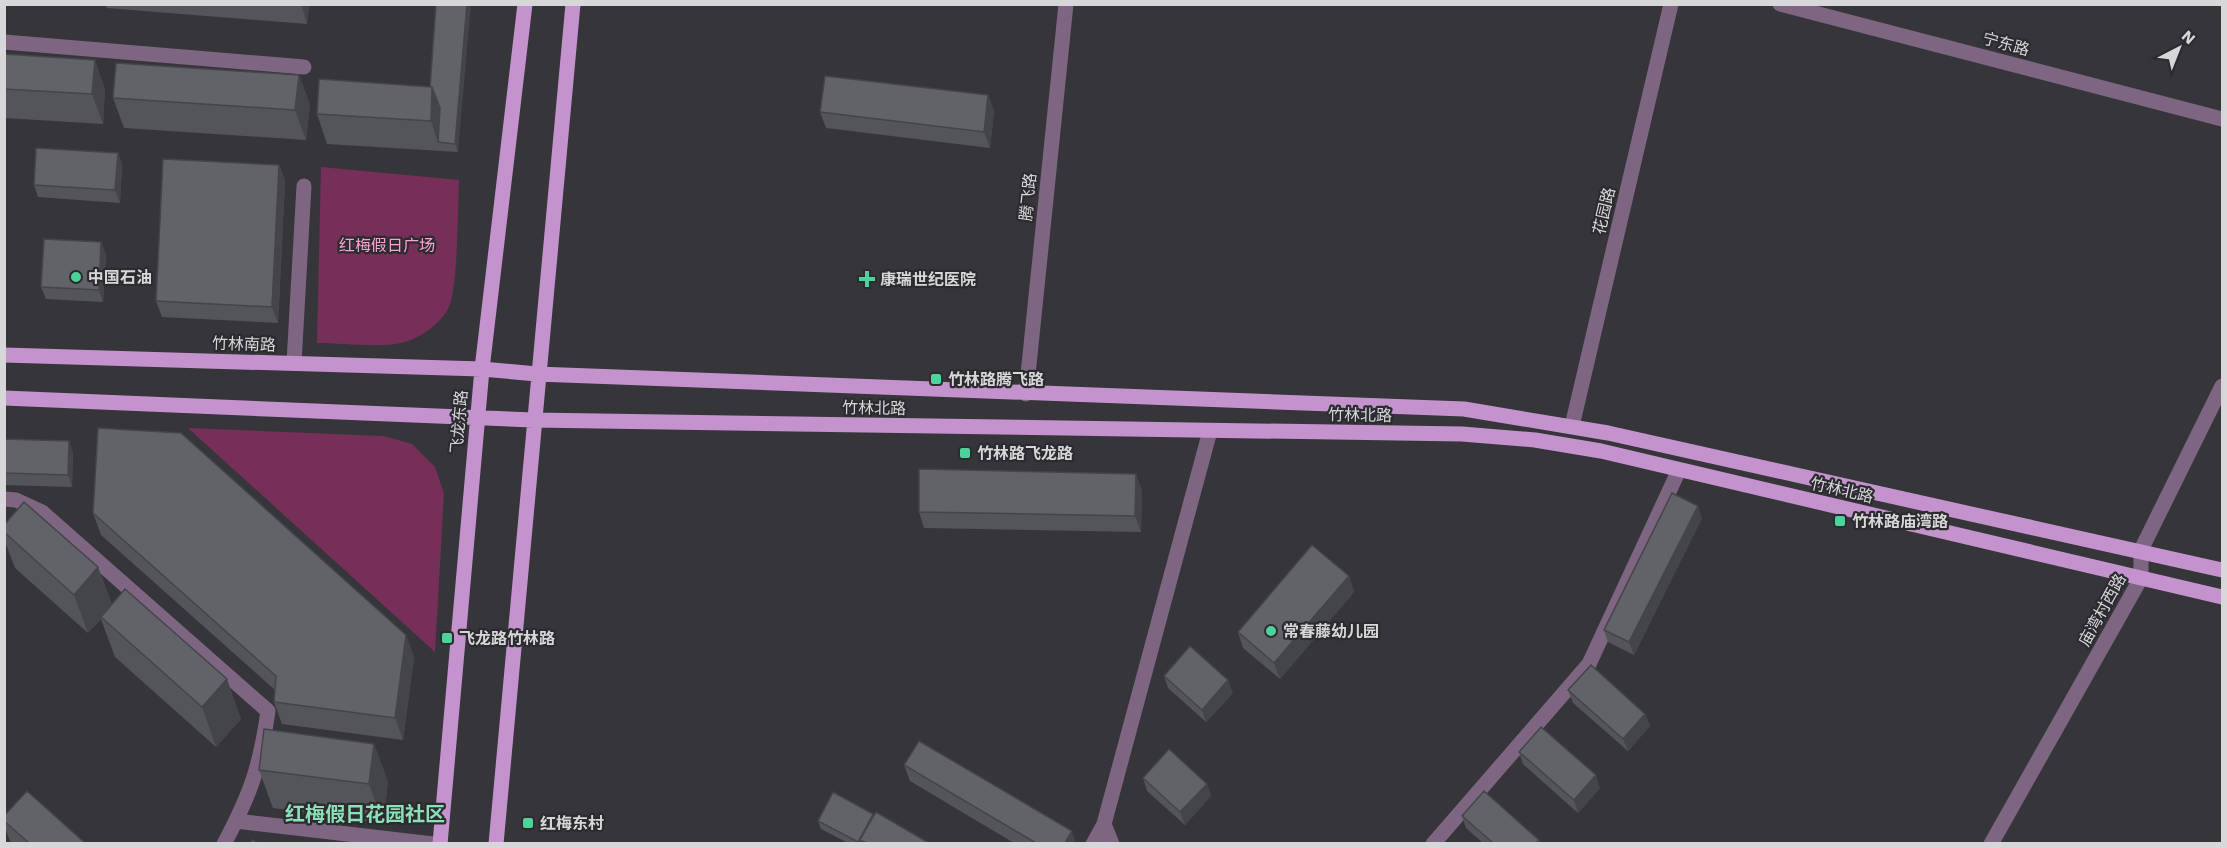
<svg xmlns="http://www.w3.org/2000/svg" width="2227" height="848" font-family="'Work Sans','Noto Sans SC',sans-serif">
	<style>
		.green { fill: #762f59 }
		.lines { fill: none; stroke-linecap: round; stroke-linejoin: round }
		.minor { stroke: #7e6683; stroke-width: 15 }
		.major { stroke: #c493ce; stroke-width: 15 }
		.wall { fill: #535559 }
		.shaded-wall { fill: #444549 }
		.building { fill: #616368; stroke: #444549; stroke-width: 1.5 }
		.poi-dot { fill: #4ad49c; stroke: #2c2b30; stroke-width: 2 }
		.labels { text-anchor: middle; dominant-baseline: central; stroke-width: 4.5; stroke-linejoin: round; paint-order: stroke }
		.street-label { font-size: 16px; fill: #d7d6d9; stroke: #2c2b30 }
		.park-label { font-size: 16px; fill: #faa2d1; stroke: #2c2b30 }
		.poi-label { font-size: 16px; font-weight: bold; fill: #d7d6d9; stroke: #2c2b30; text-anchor: start }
		.quarter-label { font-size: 20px; font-weight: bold; fill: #8cdfb7; stroke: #2c2b30 }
	</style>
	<rect width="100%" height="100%" fill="#36363a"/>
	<path class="green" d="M 321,167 L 459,180 C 458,204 458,293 448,309 C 439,325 419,339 401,343 C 379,348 340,343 317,343 Z
		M 188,428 L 384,436 L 412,444 L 435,467 L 444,493 L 435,652 Z"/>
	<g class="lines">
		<path class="minor" d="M 1780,4 L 2222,119
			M 4,42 L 304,67
			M 294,363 L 304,186
			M 1026,394 L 1066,4
			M 1572,426 L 1671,4
			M 4,499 L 16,500 L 42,512 L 268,711 C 260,767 251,793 224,844
			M 236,821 L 433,844
			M 1093,844 L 1104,824
			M 1112,844 L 1104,824 L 1210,431
			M 1433,844 L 1589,664 L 1679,470
			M 1991,844 L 2141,578 L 2141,550 L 2222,386"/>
		<path class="major" d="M 4,355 L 482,369 L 537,374 L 1464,409 L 1608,433 L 2222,570
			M 4,398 L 533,420 L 1462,434 L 1535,440 L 1601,451 L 2222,597
			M 440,844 L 482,369 L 525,4
			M 496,844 L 573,4"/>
	</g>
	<path class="wall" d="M 105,4 L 309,4 L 307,24 L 107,8 Z
		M 436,4 L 458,152 L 327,144 L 317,114 L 430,87 Z
		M 4,54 L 105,89 L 103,124 L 4,118 Z
		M 299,75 L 310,105 L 306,140 L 124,128 L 113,98 Z
		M 988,95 L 994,111 L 990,148 L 826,128 L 820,112 Z
		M 118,153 L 122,165 L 120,203 L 38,197 L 34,185 Z
		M 279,165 L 285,181 L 278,323 L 162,317 L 156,301 Z
		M 101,242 L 106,255 L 103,302 L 46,299 L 41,287 Z
		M 4,439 L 73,453 L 72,487 L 4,485 Z
		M 1142,490 L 1141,532 L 924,528 L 919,512 Z
		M 93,513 L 406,635 L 414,657 L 403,740 L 282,724 L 274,702 L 275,690 L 101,535 Z
		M 1702,518 L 1634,655 L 1608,642 L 1604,630 Z
		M 4,525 L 98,567 L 112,605 L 241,719 L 216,747 L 115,657 L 101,619 L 88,633 L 15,568 L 4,539 Z
		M 1349,576 L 1354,592 L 1280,679 L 1243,648 L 1238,632 Z
		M 1164,676 L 1233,693 L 1206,722 L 1168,688 Z
		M 1568,690 L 1645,714 L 1650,726 L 1628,751 L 1573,703 Z
		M 374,744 L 388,782 L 383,823 L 273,808 L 259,770 Z
		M 1519,752 L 1600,788 L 1578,813 L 1523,764 Z
		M 904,765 L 1076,843 L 1014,843 L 910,781 Z
		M 1143,778 L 1207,784 L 1211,796 L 1185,825 L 1147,791 Z
		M 4,816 L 85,843 L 11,843 L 4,826 Z
		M 874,816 L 929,843 L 848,843 L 821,829 L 818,821 Z
		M 1462,816 L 1539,840 L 1540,843 L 1483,843 L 1466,828 Z"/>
	<path class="shaded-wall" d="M 301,4 L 309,4 L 307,24 Z
		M 467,4 L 471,4 L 458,152 L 455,144 Z
		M 95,60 L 105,89 L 103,124 L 92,94 Z
		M 299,75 L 310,105 L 306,140 L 295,110 Z
		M 432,87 L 443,116 L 438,142 L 431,121 Z
		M 988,95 L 994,111 L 990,148 L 984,132 Z
		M 118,153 L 122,165 L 120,203 L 115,190 Z
		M 279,165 L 285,181 L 278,323 L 272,307 Z
		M 101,242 L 106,255 L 103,302 L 99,290 Z
		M 69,441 L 73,453 L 72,487 L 68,475 Z
		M 1136,474 L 1142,490 L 1141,532 L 1135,516 Z
		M 1698,506 L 1702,518 L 1634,655 L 1629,642 Z
		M 98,567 L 112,606 L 88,633 L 74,595 Z
		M 1349,576 L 1354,592 L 1280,679 L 1274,663 Z
		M 406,635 L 414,657 L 403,740 L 395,718 Z
		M 227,679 L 241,719 L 216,747 L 202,707 Z
		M 1228,680 L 1233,693 L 1206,722 L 1202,710 Z
		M 1645,714 L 1650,726 L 1628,751 L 1623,739 Z
		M 374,744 L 388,782 L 383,823 L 369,784 Z
		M 1596,775 L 1600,788 L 1578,813 L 1574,800 Z
		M 1207,784 L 1211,796 L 1185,825 L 1180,812 Z
		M 873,814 L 876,823 L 860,840 L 862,843 L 859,843 L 858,842 Z
		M 1072,831 L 1076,843 L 1065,843 Z"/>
	<path class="building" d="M 436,4 L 467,4 L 455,144 L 438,142 L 440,108 L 432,87 L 430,87 Z
		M 4,54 L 95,60 L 92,94 L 4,89 Z
		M 116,63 L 299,75 L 295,110 L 113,98 Z
		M 825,76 L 988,95 L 984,132 L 820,112 Z
		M 319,79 L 432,87 L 431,121 L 317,114 Z
		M 36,148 L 118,153 L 115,190 L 34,185 Z
		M 163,159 L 279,165 L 272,307 L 156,301 Z
		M 44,239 L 101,242 L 99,290 L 41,287 Z
		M 98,428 L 181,433 L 406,635 L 395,718 L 274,702 L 276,676 L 93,513 Z
		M 4,439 L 69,441 L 68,475 L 4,473 Z
		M 919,469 L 1136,474 L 1135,516 L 919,512 Z
		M 1672,493 L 1698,506 L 1629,642 L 1604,630 Z
		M 24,502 L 98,567 L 74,595 L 4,532 L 4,525 Z
		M 1312,545 L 1349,576 L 1274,663 L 1238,632 Z
		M 125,589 L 227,679 L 202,707 L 101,617 Z
		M 1190,646 L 1228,680 L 1202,710 L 1164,676 Z
		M 1591,665 L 1645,714 L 1623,739 L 1568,690 Z
		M 1541,727 L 1596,775 L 1574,800 L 1519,752 Z
		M 264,729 L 374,744 L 369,784 L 259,770 Z
		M 919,741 L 1072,831 L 1065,843 L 1036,843 L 904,765 Z
		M 1169,749 L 1207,784 L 1180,812 L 1143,778 Z
		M 27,791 L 85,843 L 29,843 L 4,821 L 4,816 Z
		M 1484,791 L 1539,840 L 1536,843 L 1493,843 L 1462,816 Z
		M 833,792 L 873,814 L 858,842 L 818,821 Z
		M 876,812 L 929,843 L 867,843 L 860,840 Z
		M 252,840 L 258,843 L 251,843 Z"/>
	<g class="poi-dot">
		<circle cx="76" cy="277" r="6"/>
		<path d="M864 270h6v6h6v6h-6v6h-6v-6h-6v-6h6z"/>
		<rect x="930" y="373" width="12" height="12" rx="3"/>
		<rect x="959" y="447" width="12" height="12" rx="3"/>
		<rect x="1834" y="515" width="12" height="12" rx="3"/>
		<circle cx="1271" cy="631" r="6"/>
		<rect x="441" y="632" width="12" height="12" rx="3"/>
		<rect x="522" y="817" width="12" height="12" rx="3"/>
	</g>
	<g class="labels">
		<g class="street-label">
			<text transform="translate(2006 44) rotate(15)">宁东路</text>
			<text transform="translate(1028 197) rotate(-84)">腾飞路</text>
			<text transform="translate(1604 211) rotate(-77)">花园路</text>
			<text transform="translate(244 344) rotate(2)">竹林南路</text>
			<text transform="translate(874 408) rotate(1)">竹林北路</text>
			<text transform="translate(1360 415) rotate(1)">竹林北路</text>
			<text transform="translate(459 422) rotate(-85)">飞龙东路</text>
			<text transform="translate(1842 490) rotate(13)">竹林北路</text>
			<text transform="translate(2102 610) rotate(-61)">庙湾村西路</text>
		</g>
		<g class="park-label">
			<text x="387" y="245">红梅假日广场</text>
		</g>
		<g class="poi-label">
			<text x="88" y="277">中国石油</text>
			<text x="880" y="279">康瑞世纪医院</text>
			<text x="948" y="379">竹林路腾飞路</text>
			<text x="977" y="453">竹林路飞龙路</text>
			<text x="1852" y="521">竹林路庙湾路</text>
			<text x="1283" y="631">常春藤幼儿园</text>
			<text x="459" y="638">飞龙路竹林路</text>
			<text x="540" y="823">红梅东村</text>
		</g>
		<g class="quarter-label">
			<text x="365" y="814">红梅假日花园社区</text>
		</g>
	</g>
	<rect width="2227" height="848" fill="none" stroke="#d7d6d9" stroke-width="12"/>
	<g transform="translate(2179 48) rotate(42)" stroke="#2c2b30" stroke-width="4.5" paint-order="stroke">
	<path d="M0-4.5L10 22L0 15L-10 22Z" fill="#d7d6d9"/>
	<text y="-9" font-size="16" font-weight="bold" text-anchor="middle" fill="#d7d6d9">N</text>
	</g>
</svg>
